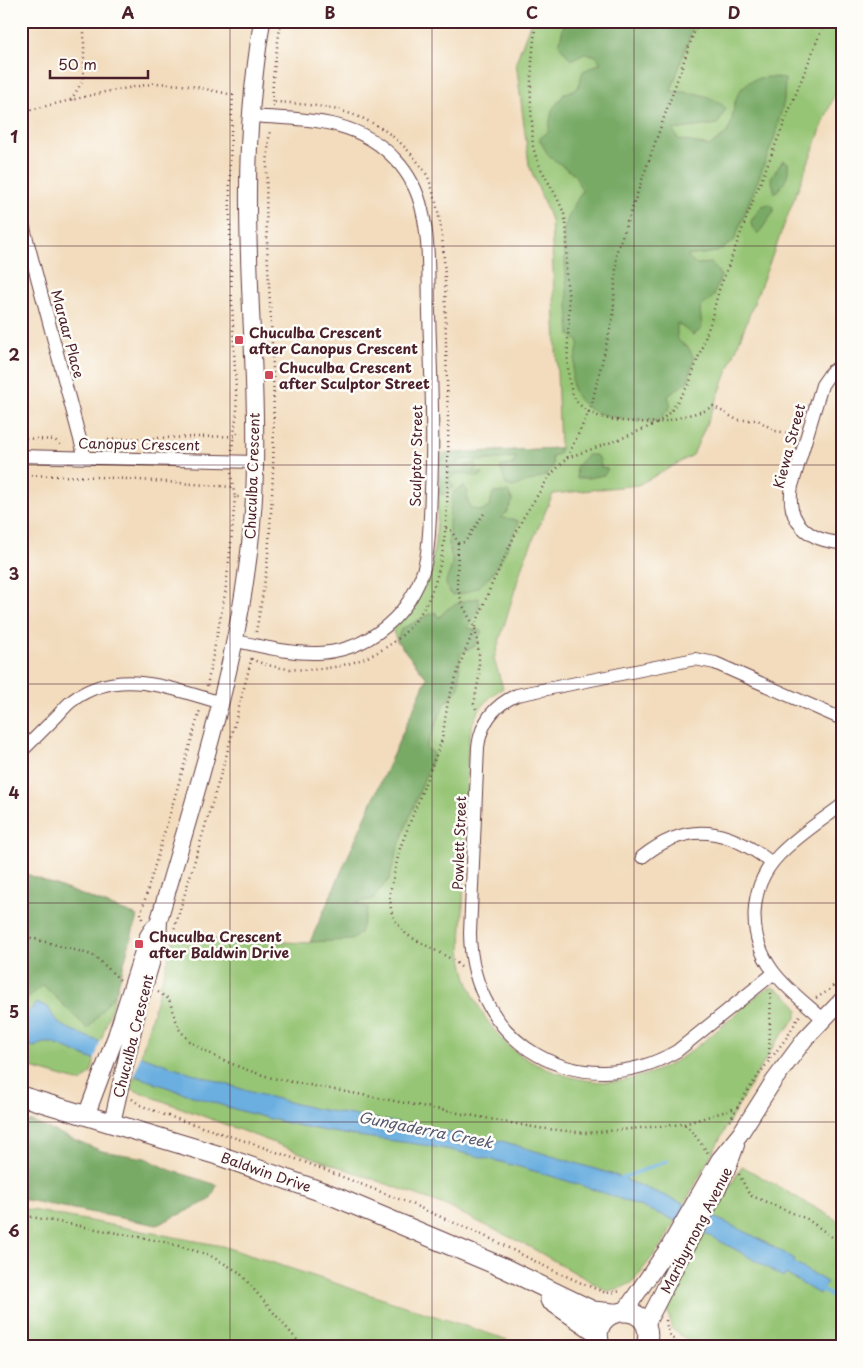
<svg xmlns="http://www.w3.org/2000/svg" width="863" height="1368" font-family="'Playpen Sans',sans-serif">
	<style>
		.green { fill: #96c574; stroke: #707250 }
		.forest { fill: #78aa66; stroke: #616448 }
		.water { fill: #6bafe0; stroke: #5a6786 }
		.pier { fill: #f2dcbd }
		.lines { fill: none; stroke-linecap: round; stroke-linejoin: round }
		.stream { stroke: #6bafe0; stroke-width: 4 }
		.minor-casing { stroke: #633b41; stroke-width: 14 }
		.tertiary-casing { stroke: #633b41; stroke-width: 18 }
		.secondary-casing { stroke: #633b41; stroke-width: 21 }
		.path { stroke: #633b41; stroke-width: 2.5; stroke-dasharray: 1 4; stroke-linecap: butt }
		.minor { stroke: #fff; stroke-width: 12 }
		.tertiary { stroke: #fff; stroke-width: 16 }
		.secondary { stroke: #fff; stroke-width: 19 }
		.grid { fill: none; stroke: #4a1f2b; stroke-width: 1; stroke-opacity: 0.55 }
		.poi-dot { fill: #d1495b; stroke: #fdfcf7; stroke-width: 2 }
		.labels { text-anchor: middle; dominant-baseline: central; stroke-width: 5; stroke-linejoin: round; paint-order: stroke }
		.poi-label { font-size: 14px; font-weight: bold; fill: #4a1f2b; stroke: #fdfcf7; text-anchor: start }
		.street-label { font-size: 14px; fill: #4a1f2b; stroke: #fdfcf7 }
		.water-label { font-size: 15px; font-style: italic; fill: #575973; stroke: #fdfcf7 }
		.neatline { fill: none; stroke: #4a1f2b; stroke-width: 2 }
		.grid-label { font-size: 16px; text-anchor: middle; font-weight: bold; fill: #4a1f2b }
	</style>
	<rect width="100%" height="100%" fill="#fdfcf7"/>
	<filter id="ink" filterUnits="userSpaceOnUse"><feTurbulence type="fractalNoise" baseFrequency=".02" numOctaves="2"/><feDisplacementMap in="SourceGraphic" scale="10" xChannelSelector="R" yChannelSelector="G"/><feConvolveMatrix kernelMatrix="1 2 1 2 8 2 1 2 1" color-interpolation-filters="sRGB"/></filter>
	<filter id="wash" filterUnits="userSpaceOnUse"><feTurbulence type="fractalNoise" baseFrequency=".0096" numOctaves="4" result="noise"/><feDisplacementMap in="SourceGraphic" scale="20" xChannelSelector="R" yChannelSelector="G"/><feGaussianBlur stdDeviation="1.12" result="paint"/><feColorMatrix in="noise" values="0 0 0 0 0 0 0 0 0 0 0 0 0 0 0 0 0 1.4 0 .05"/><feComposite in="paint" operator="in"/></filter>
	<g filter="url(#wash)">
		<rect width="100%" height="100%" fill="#f2dcbd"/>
		<path class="green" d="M 531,21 L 842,21 L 842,75 L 715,404 L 693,455 L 638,485 L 553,494 L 523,563 L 494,659 L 503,688 C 492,694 480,706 475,718 C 467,734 468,759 467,777 C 465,820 464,863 463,906 C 463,921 459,948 463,962 C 469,994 486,1025 510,1047 C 533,1068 577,1082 608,1082 C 625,1082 647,1075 663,1068 C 697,1052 734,1014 764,990 L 773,987 C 784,993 793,999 798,1010 L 796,1018 L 776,1042 L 738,1106 L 663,1243 L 633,1282 L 621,1288 L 607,1291 L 530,1247 L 442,1204 L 309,1156 L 131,1089 L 174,938 L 310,943 L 427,678 L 397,641 L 392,629 C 434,590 436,549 438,496 C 438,482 440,468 440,454 L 560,448 L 551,220 L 529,165 L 516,62 Z
			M 21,872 L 137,916 L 116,992 L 91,1073 L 81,1082 L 21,1065 Z
			M 742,1166 L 842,1223 L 842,1347 L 808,1347 L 804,1343 L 800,1347 L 697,1347 L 672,1329 L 666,1305 L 688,1258 Z
			M 21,1208 L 222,1246 L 514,1342 L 518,1347 L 21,1347 Z"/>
		<path class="forest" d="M 589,21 L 695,21 L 671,91 C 693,93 709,93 726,108 L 718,124 L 673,130 L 678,139 L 709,146 C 714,142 723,138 727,132 C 734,122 732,110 736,99 C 744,76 766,75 785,79 L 784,101 L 774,139 L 734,241 L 717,252 L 687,256 L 695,264 L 712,263 L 721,276 L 713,297 L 700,308 L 702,329 L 693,335 L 677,323 L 677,340 L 688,347 L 694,358 L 688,381 L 668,396 L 671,406 C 667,411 661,420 654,421 C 649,422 643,420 638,420 C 616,418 584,416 574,391 C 568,375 577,357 579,342 L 570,335 L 563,233 L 569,215 L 582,191 L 575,175 L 549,156 L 539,139 L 548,132 L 552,110 L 564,94 L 578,88 L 583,71 L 601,63 L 596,56 L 585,53 L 571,60 L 559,45 L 564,24 Z
			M 783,160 L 788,163 C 789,176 785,184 775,193 L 771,178 Z
			M 769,204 L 774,207 L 773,213 L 758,234 L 752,227 L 751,221 L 762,206 Z
			M 560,448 L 560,453 L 552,457 L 553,467 L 545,476 L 513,487 L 506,485 L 500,467 L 513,464 L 516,457 L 483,461 L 467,459 L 456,462 L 460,466 L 476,463 L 477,469 L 472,472 L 484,473 L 479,477 L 458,473 L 449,479 L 454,487 L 443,495 L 438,492 L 440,460 L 451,453 Z
			M 587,455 L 596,455 L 600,460 L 601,467 L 608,469 L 604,475 L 588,478 L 577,478 L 576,467 Z
			M 464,486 L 468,492 L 467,498 L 470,507 L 480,511 L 489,507 L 493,493 L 508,492 L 513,501 L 506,513 L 501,518 L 513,519 L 519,522 C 504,553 492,593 452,595 C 439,580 451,577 452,563 C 452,556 449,549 449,543 C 448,525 450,509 453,492 Z
			M 479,598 L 479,608 L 468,628 L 482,631 L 475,646 L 460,654 L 459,687 L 444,705 L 426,748 L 434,753 L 398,848 L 389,879 L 373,899 L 355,903 L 368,908 L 360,933 L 352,940 L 310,942 L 427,678 L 397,641 L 401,629 L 435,612 L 439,618 C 449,604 462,601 479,598 Z
			M 21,872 L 137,916 L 116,992 L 88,1029 L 43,985 L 23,1003 L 21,1002 Z
			M 21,1120 L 32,1122 L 102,1151 L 145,1158 L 170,1170 L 217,1185 L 210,1200 L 157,1225 L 21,1199 Z"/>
		<path class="water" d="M 38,1003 L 48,1007 L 53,1016 L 61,1025 L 90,1038 L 170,1066 L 254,1093 L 312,1108 L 502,1141 L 615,1175 L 699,1210 L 748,1233 L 795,1259 L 794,1263 L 827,1282 L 819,1294 L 786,1274 L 783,1277 C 752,1259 721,1240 688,1226 C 609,1192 524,1165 440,1148 C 397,1140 353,1137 310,1128 C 223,1110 134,1077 53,1043 L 43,1043 L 34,1047 L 21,1042 C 21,1022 21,1016 38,1003 Z"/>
		<path class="pier" d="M 101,1039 L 141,1053 L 134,1078 L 94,1062 Z"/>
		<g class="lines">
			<path class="stream" d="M 620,1179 L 667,1161
				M 818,1288 L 842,1302"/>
		</g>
	</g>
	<g filter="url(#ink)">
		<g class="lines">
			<defs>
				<path id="minor" d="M 21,217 L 85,458
					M 842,365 L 831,372 L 822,385 L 792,486 C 785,522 809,541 842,543
					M 21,456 L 255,462
					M 236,641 C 296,654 345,667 394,619 C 410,603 422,581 426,559 C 430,537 430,514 431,491 C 434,432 431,373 429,314 C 428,281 430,242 422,210 C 418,192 409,174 396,160 C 357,117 304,120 251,116
					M 21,752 C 33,740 45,728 57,716 C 62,711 67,704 73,700 C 120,666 171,689 222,703
					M 642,857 C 689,819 728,829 772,863
					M 774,973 L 677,1051 C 580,1107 471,1045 470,933 L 478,747 C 481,723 494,705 517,695 L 695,659 L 715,663 L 842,719
					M 823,1019 C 807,1004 786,989 773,971 C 747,936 748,887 779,855 C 797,836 821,821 842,805"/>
				<path id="tertiary" d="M 86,1116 L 116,1036 L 148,936 L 154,927
					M 112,1123 L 139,1004 L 158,940 L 159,920 C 199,781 246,643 254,497 C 259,394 247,292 248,190 C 248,133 253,77 262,21
					M 625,1311 L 669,1247 L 719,1160 L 740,1134 L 773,1082 L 805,1039 L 842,1000
					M 646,1324 C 660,1300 671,1274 685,1249 C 703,1215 724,1182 736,1145"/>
				<path id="secondary" d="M 21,1096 L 217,1155 L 331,1195 L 504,1268 L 593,1311 L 613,1313
					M 550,1300 L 598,1333
					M 601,1347 C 583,1305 660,1296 646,1347"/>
			</defs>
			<use href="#minor" class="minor-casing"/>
			<use href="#tertiary" class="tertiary-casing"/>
			<use href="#secondary" class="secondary-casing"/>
			<path class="path" d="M 536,21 C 532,56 529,88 532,123 C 533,130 532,138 533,146 C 538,171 556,190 564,214 C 569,233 566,252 566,271 C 566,282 569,293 569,305 C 570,329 561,386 579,404 C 598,424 633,421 658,423 L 671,411 L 689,384 L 710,324 L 719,290 L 755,196 L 825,21
				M 233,95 C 226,201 232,307 237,412 L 234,433
				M 71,100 L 82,82 L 84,67 L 84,21
				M 273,107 C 271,78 277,50 281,21
				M 21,112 L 105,92 L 157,83 L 192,86 L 233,95
				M 21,438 L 55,440 L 61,445
				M 94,445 L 107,440 L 118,439 L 234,436
				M 232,450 L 234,433 L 242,433
				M 567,458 L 620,439 L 658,423 L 704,411 L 713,406 L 737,420 L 758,420 L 775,431 L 795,434
				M 231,473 L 233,487
				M 21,475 L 100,477 L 233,487 L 235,497 L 241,497
				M 446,528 L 452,531 L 458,543 L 465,542 L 485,512
				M 458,543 L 457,586 L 463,606 L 475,628 L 479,652 L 479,677 L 474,704 L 477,712
				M 256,632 C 260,610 264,587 267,565 C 273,501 275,436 273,372 C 271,291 261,210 270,129
				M 251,659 C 282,673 320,672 351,663 C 442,635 446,555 448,476 C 449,432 447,388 446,345 C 445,296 447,245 435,199 C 432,190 430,179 425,172 C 396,129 360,111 309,105 C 297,104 285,102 273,102
				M 207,686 L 225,594 L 231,544 L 235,497
				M 142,919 L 141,913 L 200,710
				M 173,933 L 226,757 L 252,657
				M 21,935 L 92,955 L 99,960 L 120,980
				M 461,967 L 453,960 L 407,935 L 396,922 L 391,911 L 390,892 L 400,848 L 442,740 L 448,701 L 461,662 L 491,586 L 523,518 L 549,477 L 567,458 L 591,407 L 613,317 L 617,251 L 698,21
				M 158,992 L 169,999 L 179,1029 L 190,1042 L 216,1057 L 244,1069 L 272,1078 L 538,1128 L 587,1133 L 683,1124 L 690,1129 L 708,1153
				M 816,998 L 828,991 L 842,977
				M 769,1059 L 771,990
				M 132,1099 L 140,1105 L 162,1114 L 251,1143 L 307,1163 L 409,1203 L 491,1239 L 548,1268 L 586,1285 L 606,1293 L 622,1291
				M 730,1121 C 745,1091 767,1064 787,1037 C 792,1030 796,1020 801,1014
				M 684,1124 L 736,1108
				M 739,1174 L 748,1192 L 752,1196 L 807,1219 L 842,1244
				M 21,1215 L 165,1242 L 209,1255 L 239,1272 L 303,1347
				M 666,1320 C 667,1333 672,1339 682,1347
				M 672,1347 L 677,1343"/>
			<use href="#minor" class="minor"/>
			<use href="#tertiary" class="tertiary"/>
			<use href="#secondary" class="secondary"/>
		</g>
	</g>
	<path class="grid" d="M 230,21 L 230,1347M 432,21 L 432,1347M 634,21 L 634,1347M 21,246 L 842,246M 21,465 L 842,465M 21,684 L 842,684M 21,903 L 842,903M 21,1122 L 842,1122"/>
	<g class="poi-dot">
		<rect x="234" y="335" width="10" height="10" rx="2.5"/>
		<rect x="264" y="370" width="10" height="10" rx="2.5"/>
		<rect x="134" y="939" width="10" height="10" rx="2.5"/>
	</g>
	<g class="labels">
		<g class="poi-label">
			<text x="249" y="332">Chuculba Crescent<tspan x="249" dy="16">after Canopus Crescent</tspan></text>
			<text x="279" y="367">Chuculba Crescent<tspan x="279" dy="16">after Sculptor Street</tspan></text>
			<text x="149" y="936">Chuculba Crescent<tspan x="149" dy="16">after Baldwin Drive</tspan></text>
		</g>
		<g class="street-label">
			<text transform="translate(68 334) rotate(75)">Maraar Place</text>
			<text transform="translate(139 444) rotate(1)">Canopus Crescent</text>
			<text transform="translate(789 446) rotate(-75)">Kiewa Street</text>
			<text transform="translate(416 456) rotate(-89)">Sculptor Street</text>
			<text transform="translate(252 476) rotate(-88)">Chuculba Crescent</text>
			<text transform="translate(459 843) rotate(-88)">Powlett Street</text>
			<text transform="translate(133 1036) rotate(-76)">Chuculba Crescent</text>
			<text transform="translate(266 1172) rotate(19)">Baldwin Drive</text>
			<text transform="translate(696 1230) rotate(-63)">Maribyrnong Avenue</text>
		</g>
		<g class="water-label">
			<text transform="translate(426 1129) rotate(11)">Gungaderra Creek</text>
		</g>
	</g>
	<rect width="863" height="1368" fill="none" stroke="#fdfcf7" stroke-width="55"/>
	<path d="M50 70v8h98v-8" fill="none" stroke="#4a1f2b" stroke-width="2.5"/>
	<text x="58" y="70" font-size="15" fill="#4a1f2b" stroke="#fdfcf7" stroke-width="4" paint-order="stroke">50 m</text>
	<rect x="28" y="28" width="808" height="1312" class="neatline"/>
	<g class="grid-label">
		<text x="128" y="19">A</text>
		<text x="330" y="19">B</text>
		<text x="532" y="19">C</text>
		<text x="734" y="19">D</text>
		<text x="14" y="143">1</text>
		<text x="14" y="361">2</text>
		<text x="14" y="580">3</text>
		<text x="14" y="799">4</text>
		<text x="14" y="1018">5</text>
		<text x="14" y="1237">6</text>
	</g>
</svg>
